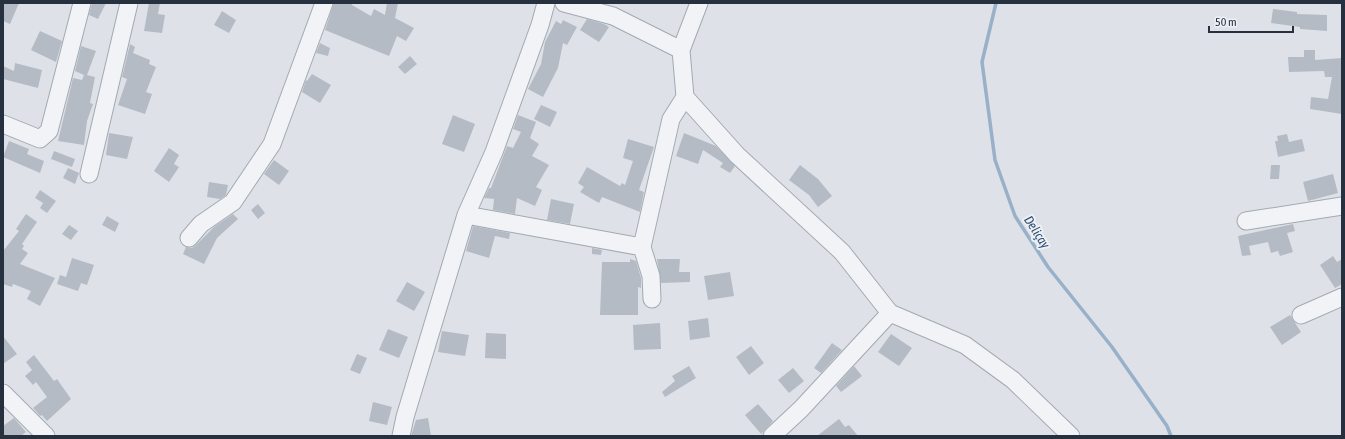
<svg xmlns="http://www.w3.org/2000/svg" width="1345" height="439" font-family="'Asap Condensed',sans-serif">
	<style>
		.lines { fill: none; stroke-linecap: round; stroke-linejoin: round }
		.stream { stroke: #98b0c8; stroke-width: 3.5 }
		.building { fill: #b5bbc4 }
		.minor-casing { stroke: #a3a9b2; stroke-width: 19 }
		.minor { stroke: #f1f3f6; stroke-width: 17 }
		.labels { text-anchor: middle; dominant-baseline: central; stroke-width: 4; stroke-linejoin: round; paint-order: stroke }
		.water-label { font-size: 13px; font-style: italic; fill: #314f73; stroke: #edf1f5 }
	</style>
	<rect width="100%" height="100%" fill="#dee2e8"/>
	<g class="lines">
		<path class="stream" d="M 996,3 L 982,62 L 995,160 L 1015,216 L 1048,267 L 1112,347 L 1167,426 L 1171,436"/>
	</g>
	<path class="building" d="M 3,3 L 19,3 L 10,24 L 3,21 Z
		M 92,3 L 106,3 L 98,19 L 89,15 Z
		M 149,3 L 160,3 L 158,14 L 165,15 L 162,33 L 144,31 Z
		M 334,3 L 352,3 L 352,5 L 371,16 L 374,9 L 385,15 L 387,3 L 398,3 L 395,18 L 414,28 L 406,41 L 397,36 L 389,56 L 325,30 Z
		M 1273,9 L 1297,12 L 1297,14 L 1327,15 L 1327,31 L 1300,29 L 1300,27 L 1271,23 Z
		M 222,11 L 236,20 L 229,33 L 214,25 Z
		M 587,19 L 604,24 L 609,27 L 599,42 L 580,30 Z
		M 563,20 L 577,27 L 567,45 L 563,43 L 558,68 L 543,97 L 528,89 L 541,64 L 545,42 L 556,21 L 561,24 Z
		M 40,31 L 62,41 L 56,62 L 31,50 Z
		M 320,43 L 330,48 L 328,56 L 316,53 Z
		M 130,44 L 135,47 L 133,53 L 150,60 L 149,64 L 156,67 L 146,92 L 152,94 L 145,114 L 118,105 L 127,79 L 122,77 Z
		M 81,46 L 96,51 L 87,75 L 95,77 L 90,103 L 93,104 L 87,121 L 84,145 L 58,141 L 73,78 L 82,80 L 84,75 L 75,71 Z
		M 1304,50 L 1315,50 L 1315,60 L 1342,58 L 1342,114 L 1310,109 L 1311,97 L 1328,99 L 1332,77 L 1325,77 L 1324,71 L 1289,72 L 1288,57 L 1304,57 Z
		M 410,56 L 417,64 L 405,74 L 398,67 Z
		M 15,63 L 42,70 L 38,88 L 3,79 L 3,66 L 14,71 Z
		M 312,74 L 331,85 L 320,103 L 302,92 L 306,80 L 307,81 Z
		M 541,105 L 557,112 L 550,127 L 534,119 Z
		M 453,115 L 475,124 L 464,152 L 442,144 Z
		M 518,115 L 536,122 L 530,138 L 539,144 L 532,156 L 549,165 L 536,187 L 542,190 L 535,206 L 517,198 L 515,214 L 493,210 L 494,199 L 484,198 L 489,188 L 491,188 L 507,146 L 513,148 L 521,132 L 513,129 Z
		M 109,133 L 133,137 L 127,159 L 106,155 Z
		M 684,133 L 716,146 L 735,166 L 730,173 L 720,167 L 723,163 L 703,150 L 698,164 L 676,156 Z
		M 1287,134 L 1289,142 L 1302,139 L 1305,151 L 1278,157 L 1275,141 L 1278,141 L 1277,136 Z
		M 628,139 L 654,147 L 639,190 L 644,192 L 640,212 L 602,197 L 599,203 L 580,192 L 584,187 L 578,183 L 587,167 L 620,186 L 622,183 L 625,185 L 633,161 L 623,158 Z
		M 9,141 L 29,149 L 27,154 L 44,161 L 40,173 L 3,157 Z
		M 169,148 L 179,155 L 174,164 L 179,167 L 169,182 L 154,171 Z
		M 54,151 L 75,159 L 72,167 L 51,159 Z
		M 274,160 L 289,171 L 279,185 L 264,174 Z
		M 800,165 L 818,179 L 832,196 L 818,207 L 809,195 L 789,180 Z
		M 1271,165 L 1280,165 L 1279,179 L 1270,179 Z
		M 68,168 L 79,173 L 75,184 L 63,178 Z
		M 1333,174 L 1338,193 L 1308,201 L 1303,182 Z
		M 209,182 L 228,185 L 226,195 L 220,199 L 207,197 Z
		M 40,190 L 56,201 L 47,213 L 40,208 L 43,203 L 35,198 Z
		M 551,199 L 574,204 L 570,224 L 547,220 Z
		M 258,204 L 265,213 L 258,219 L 251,210 Z
		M 26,214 L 37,222 L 22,244 L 24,246 L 22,249 L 28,253 L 20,264 L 55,278 L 40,306 L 27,299 L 31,291 L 13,284 L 12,287 L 3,284 L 3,251 L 19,231 L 16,229 Z
		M 233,214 L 238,219 L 217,238 L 204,264 L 183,254 L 186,247 L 192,248 L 196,245 L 214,227 Z
		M 107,216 L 119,223 L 115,232 L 102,225 Z
		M 1293,224 L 1295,231 L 1287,233 L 1293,252 L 1280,256 L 1278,251 L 1271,253 L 1268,242 L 1249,246 L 1251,255 L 1242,256 L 1238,236 Z
		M 69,225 L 78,231 L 71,240 L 62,234 Z
		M 473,226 L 510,233 L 509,239 L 495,236 L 489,258 L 466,251 Z
		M 592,248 L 602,250 L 601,255 L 592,254 Z
		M 1333,256 L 1337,262 L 1342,259 L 1342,284 L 1335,288 L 1320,265 Z
		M 72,258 L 94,265 L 87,285 L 81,283 L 78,291 L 57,284 L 60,275 L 66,277 Z
		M 630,259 L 636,261 L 641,278 L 641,288 L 638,287 L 638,315 L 600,315 L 602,262 L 630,262 Z
		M 657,259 L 680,259 L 679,272 L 690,272 L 690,282 L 661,283 Z
		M 730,272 L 734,296 L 708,300 L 704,276 Z
		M 407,282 L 425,292 L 414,311 L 396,301 Z
		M 1290,315 L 1301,332 L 1282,345 L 1270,327 Z
		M 708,318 L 710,337 L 690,340 L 688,321 Z
		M 660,323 L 661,349 L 634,350 L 633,325 Z
		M 388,329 L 408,337 L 399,358 L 379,350 Z
		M 442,331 L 469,335 L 465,356 L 438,352 Z
		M 486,333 L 506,334 L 506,359 L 485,358 Z
		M 891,334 L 912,348 L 899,366 L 878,352 Z
		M 3,336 L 17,354 L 3,364 Z
		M 832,343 L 842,350 L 821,373 L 814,368 Z
		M 751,346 L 764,363 L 749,375 L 736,357 Z
		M 357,354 L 367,358 L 360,374 L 350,370 Z
		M 34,355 L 54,381 L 57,379 L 71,399 L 47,421 L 42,415 L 40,416 L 33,408 L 47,397 L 36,382 L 33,385 L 25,376 L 32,370 L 26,362 Z
		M 689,366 L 696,378 L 665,397 L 662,392 L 675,381 L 672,376 Z
		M 854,366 L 862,376 L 841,392 L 836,386 Z
		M 793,368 L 804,381 L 789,393 L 778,380 Z
		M 373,402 L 392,407 L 387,425 L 369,421 Z
		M 758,404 L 773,421 L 761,434 L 745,415 Z
		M 14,418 L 26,432 L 21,436 L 3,436 L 3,426 Z
		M 428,418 L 431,436 L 411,436 L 416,420 Z
		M 839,419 L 845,427 L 849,425 L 858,436 L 817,436 Z"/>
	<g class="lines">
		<defs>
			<path id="minor" d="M 564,3 L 613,16 L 681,50
				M 685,97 L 737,155 L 842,252 L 890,313 L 965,345 L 1013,380 L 1071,436
				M 3,124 L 40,139 L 49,131 L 82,3
				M 89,174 L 129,3
				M 466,215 L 642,247
				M 1246,221 L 1342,206
				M 189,238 L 201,224 L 233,202 L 272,144 L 324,3
				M 652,299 L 651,276 L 642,247 L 671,119 L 685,97 L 681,50 L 699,3
				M 1301,315 L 1342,297
				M 3,393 L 46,436
				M 401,436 L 405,417 L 466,215 L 494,152 L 540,25 L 546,3
				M 772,436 L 801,409 L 890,313"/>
		</defs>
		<use href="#minor" class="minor-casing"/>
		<use href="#minor" class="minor"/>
	</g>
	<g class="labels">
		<g class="water-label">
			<text transform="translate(1037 232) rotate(57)">Deliçay</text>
		</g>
	</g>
	<rect width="1345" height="439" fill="none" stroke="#27303f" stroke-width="8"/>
	<path d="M1209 26v6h84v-6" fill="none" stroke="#27303f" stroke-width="2"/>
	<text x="1215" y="26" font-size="12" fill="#27303f" stroke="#edf1f5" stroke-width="3" paint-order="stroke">50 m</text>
</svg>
